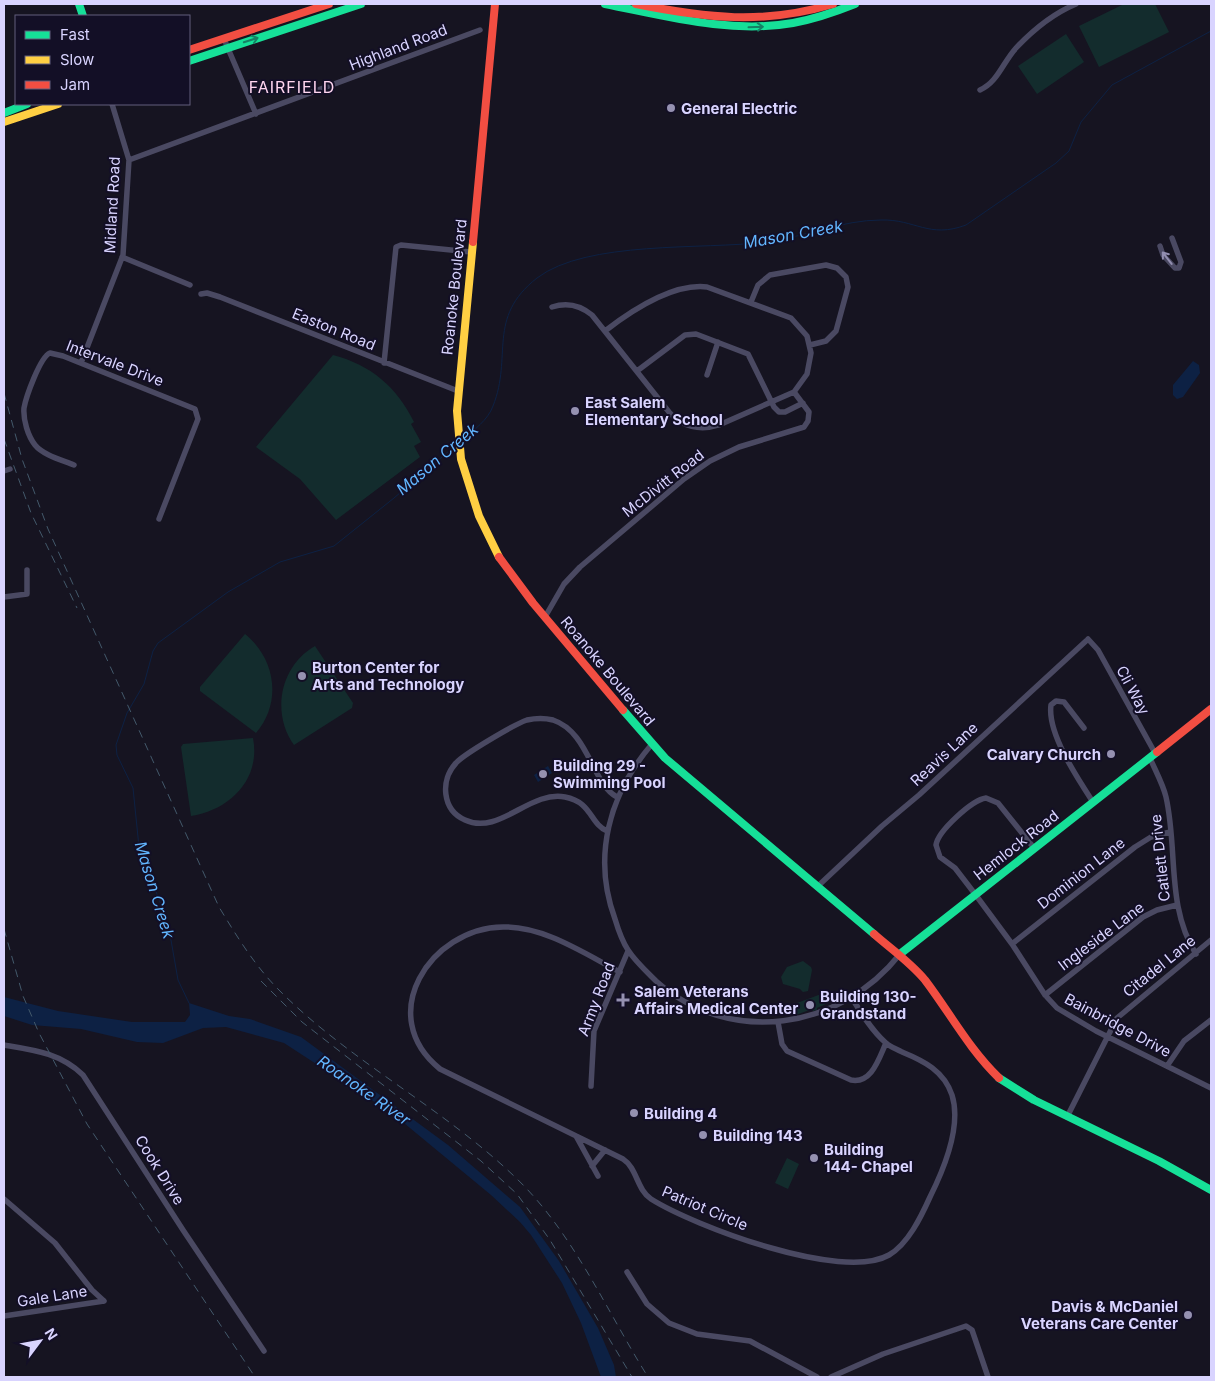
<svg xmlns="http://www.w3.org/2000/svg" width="1215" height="1381" font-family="Inter,sans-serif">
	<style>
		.green { fill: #132c2d }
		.water { fill: #0d2144 }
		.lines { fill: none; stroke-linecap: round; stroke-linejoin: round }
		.stream { stroke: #0d2144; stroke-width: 1 }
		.street { stroke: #4a4962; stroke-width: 5.5 }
		.fast { stroke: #16e098; stroke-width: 8 }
		.slow { stroke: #ffcf43; stroke-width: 8 }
		.jam { stroke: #f24e42; stroke-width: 8 }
		.rail { stroke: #43596b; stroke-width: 1; stroke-dasharray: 8 6; stroke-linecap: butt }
		.oneway { stroke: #158265 }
		.oneway2 { stroke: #928eb0 }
		.poi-dot { fill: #9591b1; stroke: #130f26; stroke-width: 2 }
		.labels { text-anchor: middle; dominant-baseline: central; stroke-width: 4; stroke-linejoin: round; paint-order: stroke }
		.street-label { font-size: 15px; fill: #d9d4ff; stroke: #130f26 }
		.poi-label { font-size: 15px; font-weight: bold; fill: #d9d4ff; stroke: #130f26; text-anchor: start }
		.neighbourhood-label { font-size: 16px; letter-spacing: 1px; fill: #ffd6f0; stroke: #130f26 }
		.water-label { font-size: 16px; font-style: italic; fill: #62b6ff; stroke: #130f26 }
	</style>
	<rect width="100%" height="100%" fill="#161421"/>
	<path class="green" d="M 1124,4 L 1155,4 L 1169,32 L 1099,67 L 1079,26 Z
		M 1066,34 L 1084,62 L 1037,94 L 1018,66 Z
		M 333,355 C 371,365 397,387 414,422 L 411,424 L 421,442 L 414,446 L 420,457 L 336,520 L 300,479 L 256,447 Z
		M 245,634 C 276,659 282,703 256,733 L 200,691 L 200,687 Z
		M 315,646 L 353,703 L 352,708 L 294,745 C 271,713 280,666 315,646 Z
		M 253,738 C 261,779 230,810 191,816 L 181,747 L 183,744 Z
		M 803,961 L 811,967 L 812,970 L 808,991 L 803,992 L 800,989 L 783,984 L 781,977 L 787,967 Z
		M 844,991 L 846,995 L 817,1008 L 817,1010 L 813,1011 L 812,1009 L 796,1015 L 797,1003 L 824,993 L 830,999 Z
		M 787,1158 L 799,1164 L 788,1189 L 775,1183 Z"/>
	<path class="water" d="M 1193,361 L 1199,365 L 1200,373 L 1183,397 L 1177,399 L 1173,395 L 1173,385 Z
		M 548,766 L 552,773 L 538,782 L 534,775 Z
		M 4,997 L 58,1011 L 132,1022 L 185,1022 L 190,1015 L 189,1003 L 229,1016 L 250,1019 L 301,1037 L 448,1145 L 520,1207 L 559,1261 L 598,1328 L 614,1365 L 616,1377 L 601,1377 L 581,1323 L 562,1283 L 531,1235 L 520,1222 L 491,1195 L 393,1114 L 284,1043 L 226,1027 L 203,1028 L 163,1043 L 137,1042 L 81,1029 L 32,1025 L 4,1016 Z"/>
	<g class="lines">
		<path class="stream" d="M 463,439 C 474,430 488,420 493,406 C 513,356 486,318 537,278 C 587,240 703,250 766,242 C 805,237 842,220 881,220 C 915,219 929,239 966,225 L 1056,163 L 1069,151 L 1081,122 L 1112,85 L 1211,31
			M 189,1003 L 178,980 L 168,923 L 139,847 L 133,788 L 117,755 L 116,745 L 127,713 L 144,684 L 153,651 L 158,643 L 228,592 L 280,562 L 334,546 L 394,498 L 456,445"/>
		<path class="street" d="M 224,39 L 256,114
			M 980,90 C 998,82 1003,62 1016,48 C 1033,30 1052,14 1076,4
			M 129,160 L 480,30
			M 1160,246 L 1163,255 L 1175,268 L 1179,268 L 1181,262 L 1172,238
			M 122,257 L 190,285
			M 201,294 L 207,293 L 220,297 L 458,391
			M 751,302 L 758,285 L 770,275 L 826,265 L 837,268 L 846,277 L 848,287 L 836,331 L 826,341 L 810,345
			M 552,307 C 567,302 580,305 592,315 L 669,412 C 682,427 700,431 719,425 L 794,392 L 807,374 L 811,353 L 807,336 L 791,318 L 707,287 C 673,283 631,311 605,331
			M 81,363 L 123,255 L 129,160 L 112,104
			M 384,363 L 396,247 L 401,245 L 471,252
			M 637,371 L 685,335 L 696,334 L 748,354 L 774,407 L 779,412 L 785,412 L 803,403
			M 707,375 L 718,342
			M 74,465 C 62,460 43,455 35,445 C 28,436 23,420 24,408 C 26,397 40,357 50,353 L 63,356 L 195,409 L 198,419 L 159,519
			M 4,471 L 10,469
			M 4,597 L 27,594 L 27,570
			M 545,617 L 564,584 L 580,567 L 684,479 L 710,461 L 739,447 L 804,427 L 808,421 L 809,412 L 794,392
			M 1088,639 L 1098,650 L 1155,753
			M 1084,728 L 1064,702 L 1056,701 L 1051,705 C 1047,733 1078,779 1093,802
			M 652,744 C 609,794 592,857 615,919 C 618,929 622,941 628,950 C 635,961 647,972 656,981 C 730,1047 840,1030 900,954
			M 1150,758 C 1155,770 1163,784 1166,797 C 1178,849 1166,907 1196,954
			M 607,831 C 590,824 592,802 565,797 C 530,790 499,836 465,820 C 442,810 440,780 456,763 C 464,754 515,724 527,720 C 536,718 545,718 553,720 C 589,732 592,784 617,797
			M 1034,848 L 998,803 L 986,798 C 972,800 938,831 936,845 L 940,857 L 955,868 L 975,894 L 1012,944 L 1045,995 L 1057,1008 L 1096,1031 L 1211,1088
			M 818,886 L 882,826 L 919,795 L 1086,641
			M 1012,944 L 1135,847 L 1151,837 L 1170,832
			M 620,972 C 585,954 544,926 503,927 C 430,928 374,1016 440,1069 L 623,1159 C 637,1168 637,1190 651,1199 C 694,1226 842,1282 889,1255 C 908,1244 921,1217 930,1197 C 944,1169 962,1127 952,1095 C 944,1071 924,1061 902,1052 C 897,1049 890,1047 886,1043 C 872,1031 861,1013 852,998
			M 1045,995 L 1143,917 L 1157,910 L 1177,905
			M 778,1022 L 782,1044 L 787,1051 L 851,1080 C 872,1084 879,1058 886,1043
			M 4,1045 C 34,1050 60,1053 83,1075 L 183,1230 L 264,1351
			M 1167,1066 L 1184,1041 L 1211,1020
			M 591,1086 L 594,1031 L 628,951
			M 1067,1117 L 1117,1018 L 1211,940
			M 576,1136 L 598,1176
			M 592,1166 L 605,1150
			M 4,1199 L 55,1243 L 92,1290 L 104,1301
			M 627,1272 L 647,1304 L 669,1323 L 697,1334 L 750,1341 L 817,1377
			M 4,1316 L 104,1301
			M 831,1377 L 883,1354 L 966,1326 L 972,1330 L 988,1377"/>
		<path class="fast" d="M 79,4 L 83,16
			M 605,4 C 666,16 731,34 793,23 C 815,19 835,12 855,4
			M 189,61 L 361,4
			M 4,113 L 27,104
			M 623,710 L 665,758 L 874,934
			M 900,954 L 1157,752
			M 999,1078 L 1034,1100 L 1159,1161 L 1211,1190"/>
		<path class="slow" d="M 4,122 L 58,104
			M 473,242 L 457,411 L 461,459 L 479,516 L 499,557"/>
		<path class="jam" d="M 636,4 C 706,18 763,25 833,4
			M 189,50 L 329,4
			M 473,242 L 495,4
			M 499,557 L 533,603 L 623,710
			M 1157,752 L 1211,709
			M 874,934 C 891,949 910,962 925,980 C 950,1013 969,1049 999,1078"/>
		<path class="rail" d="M 4,393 L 22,459 L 48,529 L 219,907 C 236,935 253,963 276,987 C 347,1060 441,1106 515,1177 C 573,1232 606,1310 648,1377
			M 4,439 L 31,513 L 77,608
			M 4,929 L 23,996 L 39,1033 L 87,1124 L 255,1377
			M 261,981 L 302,1022 L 481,1161 L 517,1194 L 550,1240 L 632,1377"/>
	</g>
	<defs><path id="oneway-shaft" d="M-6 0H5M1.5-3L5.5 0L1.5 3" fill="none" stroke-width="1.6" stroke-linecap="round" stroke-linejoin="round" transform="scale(1.25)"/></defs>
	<g class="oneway">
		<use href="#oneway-shaft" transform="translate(756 27) rotate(-2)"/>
		<use href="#oneway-shaft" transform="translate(251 40) rotate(-18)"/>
	</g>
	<use class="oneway2" href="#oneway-shaft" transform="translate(1167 258) rotate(-128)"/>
	<g class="poi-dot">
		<circle cx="671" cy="108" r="5"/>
		<circle cx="575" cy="411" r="5"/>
		<circle cx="302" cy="676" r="5"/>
		<circle cx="1111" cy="754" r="5"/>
		<circle cx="543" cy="774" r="5"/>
		<path d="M620.5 992.5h5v5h5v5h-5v5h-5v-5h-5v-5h5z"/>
		<circle cx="810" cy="1005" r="5"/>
		<circle cx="634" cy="1113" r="5"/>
		<circle cx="703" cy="1135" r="5"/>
		<circle cx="814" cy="1158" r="5"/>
		<circle cx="1188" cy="1315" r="5"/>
	</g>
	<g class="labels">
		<g class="street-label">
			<text transform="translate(398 47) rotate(-21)">Highland Road</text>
			<text transform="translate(112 205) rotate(-87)">Midland Road</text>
			<text transform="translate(454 287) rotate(-84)">Roanoke Boulevard</text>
			<text transform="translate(334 329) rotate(22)">Easton Road</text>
			<text transform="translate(115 363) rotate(21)">Intervale Drive</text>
			<text transform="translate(663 483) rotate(-38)">McDivitt Road</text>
			<text transform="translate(608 671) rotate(50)">Roanoke Boulevard</text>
			<text transform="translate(1133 690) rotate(62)">Cli Way</text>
			<text transform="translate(944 754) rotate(-43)">Reavis Lane</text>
			<text transform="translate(1016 845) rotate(-38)">Hemlock Road</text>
			<text transform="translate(1160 858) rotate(-96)">Catlett Drive</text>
			<text transform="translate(1081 873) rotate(-38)">Dominion Lane</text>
			<text transform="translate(1101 936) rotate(-37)">Ingleside Lane</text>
			<text transform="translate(1159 966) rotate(-39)">Citadel Lane</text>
			<text transform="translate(596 999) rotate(-69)">Army Road</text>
			<text transform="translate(1118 1025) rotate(28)">Bainbridge Drive</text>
			<text transform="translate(160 1170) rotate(58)">Cook Drive</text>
			<text transform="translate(705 1208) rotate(23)">Patriot Circle</text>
			<text transform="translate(52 1296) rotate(-9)">Gale Lane</text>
		</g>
		<g class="poi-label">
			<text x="681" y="108">General Electric</text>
			<text x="585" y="402">East Salem<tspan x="585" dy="17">Elementary School</tspan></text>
			<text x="312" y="667">Burton Center for<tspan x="312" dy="17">Arts and Technology</tspan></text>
			<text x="1101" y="754" text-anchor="end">Calvary Church</text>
			<text x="553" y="765">Building 29 -<tspan x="553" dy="17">Swimming Pool</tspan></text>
			<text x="634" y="991">Salem Veterans<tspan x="634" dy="17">Affairs Medical Center</tspan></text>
			<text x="820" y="996">Building 130-<tspan x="820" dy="17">Grandstand</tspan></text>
			<text x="644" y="1113">Building 4</text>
			<text x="713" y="1135">Building 143</text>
			<text x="824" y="1149">Building<tspan x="824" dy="17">144- Chapel</tspan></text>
			<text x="1178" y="1306" text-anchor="end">Davis &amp; McDaniel<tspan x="1178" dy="17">Veterans Care Center</tspan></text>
		</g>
		<g class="neighbourhood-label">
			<text x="292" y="87">FAIRFIELD</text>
		</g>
		<g class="water-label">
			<text transform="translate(793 234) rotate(-10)">Mason Creek</text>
			<text transform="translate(437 459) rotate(-40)">Mason Creek</text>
			<text transform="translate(155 890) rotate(73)">Mason Creek</text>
			<text transform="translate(364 1090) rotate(35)">Roanoke River</text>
		</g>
	</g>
	<rect width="1215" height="1381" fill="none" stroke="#d9d4ff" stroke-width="10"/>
	<rect x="15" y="15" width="175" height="90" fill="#130f26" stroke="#625e7d"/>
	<rect x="25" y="31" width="25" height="8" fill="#16e098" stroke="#625e7d"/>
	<text x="60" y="40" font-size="15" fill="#d9d4ff">Fast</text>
	<rect x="25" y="56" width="25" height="8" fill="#ffcf43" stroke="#625e7d"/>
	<text x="60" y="65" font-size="15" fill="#d9d4ff">Slow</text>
	<rect x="25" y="81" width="25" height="8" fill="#f24e42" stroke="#625e7d"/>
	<text x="60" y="90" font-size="15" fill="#d9d4ff">Jam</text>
	<g transform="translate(40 1341) rotate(58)" stroke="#130f26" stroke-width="4" paint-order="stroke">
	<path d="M0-4L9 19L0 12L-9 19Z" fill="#d9d4ff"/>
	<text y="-8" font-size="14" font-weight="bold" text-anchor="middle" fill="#d9d4ff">N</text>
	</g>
</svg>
